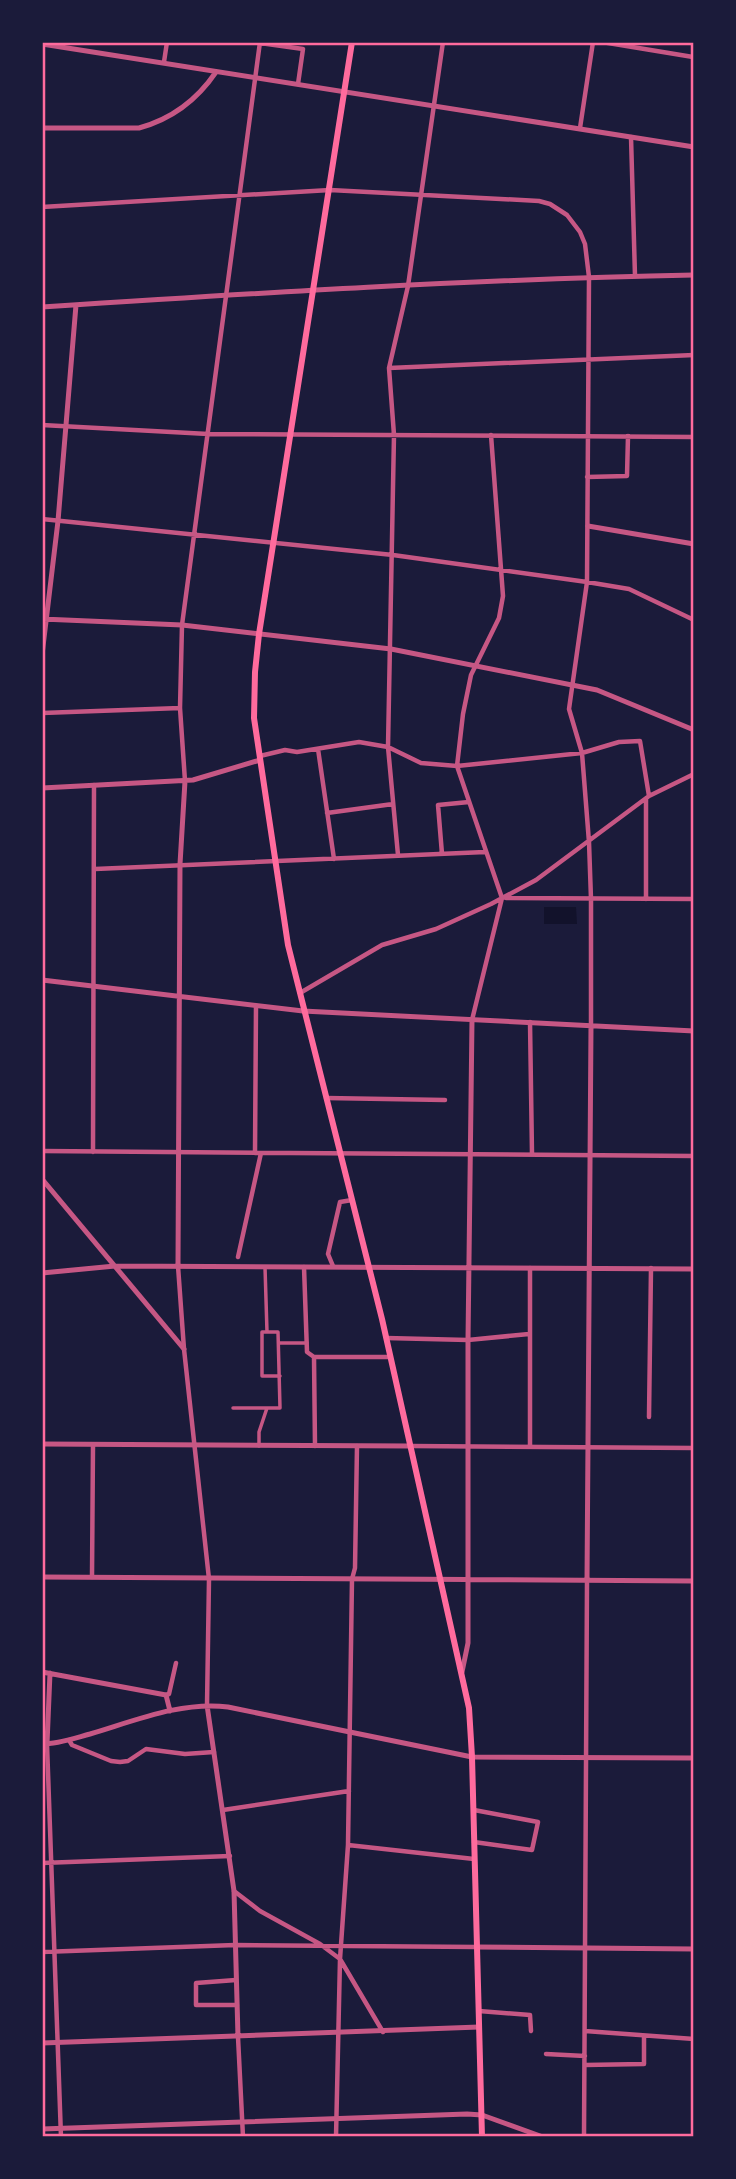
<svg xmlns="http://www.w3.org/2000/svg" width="736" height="2179" font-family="Montserrat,sans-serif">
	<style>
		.water { fill: #12122b }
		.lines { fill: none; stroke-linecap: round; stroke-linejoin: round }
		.pedestrian { stroke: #c65784; stroke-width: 3.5 }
		.minor { stroke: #c65784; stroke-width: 4.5 }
		.tertiary { stroke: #c65784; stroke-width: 5 }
		.secondary { stroke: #ff6b9d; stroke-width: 6 }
		.neatline { fill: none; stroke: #ff6b9d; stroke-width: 2.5 }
	</style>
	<rect width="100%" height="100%" fill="#1b1b3a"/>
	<path class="water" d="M 544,907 L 576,907 L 577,924 L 544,924 Z"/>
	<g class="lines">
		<path class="pedestrian" d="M 265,1267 L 267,1332 L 262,1332 L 262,1376 L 280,1376
			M 279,1343 L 307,1343
			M 233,1408 L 280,1408 L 278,1332 L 267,1332
			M 259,1446 L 259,1432 L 267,1408"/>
		<path class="minor" d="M 602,42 L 693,57 L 694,53
			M 260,43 L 303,49 L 298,84
			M 164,62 L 167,42
			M 580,128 L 593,42
			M 631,137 L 635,276
			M 42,207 L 330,190 L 539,201 L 550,204 L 567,215 L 580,232 L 585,244 L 589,277 L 587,582 L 569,709 L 582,753 L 589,842 L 591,899 L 591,1025
			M 389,368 L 694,355
			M 42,425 L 208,434 L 694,437
			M 587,477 L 627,476 L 628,436
			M 42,519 L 393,555 L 587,582 L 629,589 L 694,620
			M 42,713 L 180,708
			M 318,749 L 334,859
			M 260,756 L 285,750 L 297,752 L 359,742 L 388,747 L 421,763 L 457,766 L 582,753 L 619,742 L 640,741 L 649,796
			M 185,781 L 180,708 L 182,625 L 260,42
			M 646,799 L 646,899
			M 327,813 L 393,804
			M 442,854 L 438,805 L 469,802
			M 398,855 L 388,747 L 394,435 L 389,368 L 408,286 L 443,42
			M 95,869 L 485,852
			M 506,898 L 694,899
			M 300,993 L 382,945 L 436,929 L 491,904 L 536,880 L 649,796 L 694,774
			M 472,1020 L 502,898 L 457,766 L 463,714 L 471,675 L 499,618 L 503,596 L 491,435
			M 530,1022 L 532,1154
			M 326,1098 L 445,1100
			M 42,1151 L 694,1156
			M 93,1152 L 94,785
			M 255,1153 L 256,1006
			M 238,1257 L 261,1153
			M 178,1266 L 184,1349 L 209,1579 L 207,1705
			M 333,1266 L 328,1254 L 340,1202 L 352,1200
			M 304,1267 L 307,1352 L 314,1357 L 315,1446
			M 530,1268 L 530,1447
			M 386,1338 L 468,1340 L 529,1334
			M 314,1357 L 390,1357
			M 649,1417 L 651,1268
			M 411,1446 L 694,1448
			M 92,1577 L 93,1445
			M 166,1695 L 169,1694 L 176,1663
			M 69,1740 L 72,1745 L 111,1761 L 120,1762 L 128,1761 L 146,1749 L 185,1754 L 214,1752
			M 47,1744 L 61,2137
			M 223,1810 L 349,1791
			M 474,1810 L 538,1822 L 532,1850 L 474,1842
			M 348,1845 L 474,1859
			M 42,1863 L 230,1856
			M 234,1891 L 260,1911 L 320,1944 L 340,1959 L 383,2032
			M 42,1952 L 235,1945 L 477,1947
			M 236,1980 L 196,1983 L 196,2005 L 237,2005
			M 479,2011 L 530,2015 L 531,2031
			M 585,2031 L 694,2039
			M 238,2037 L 243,2137
			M 546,2054 L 585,2056
			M 585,2065 L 644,2064 L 644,2036
			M 336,2137 L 340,1959 L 348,1845 L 352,1579 L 355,1568 L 357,1446
			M 584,2137 L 587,1581"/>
		<path class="tertiary" d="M 42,44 L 694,147
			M 42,128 L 139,128 C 172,119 197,100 216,72
			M 42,307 C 259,293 476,279 694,275
			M 588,526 L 694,544
			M 42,619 L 182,625 L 391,649 L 597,690 L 694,730
			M 42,655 L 58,521 L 76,305
			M 42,788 L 193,780 L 260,760
			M 42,980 L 303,1011 L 694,1031
			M 42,1179 L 184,1349
			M 178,1265 L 180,864 L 185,781
			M 42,1273 L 115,1266 L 694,1269
			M 42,1444 L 411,1446
			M 42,1577 L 694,1581
			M 587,1581 L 591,1025
			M 42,1672 L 166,1695 L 170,1711
			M 462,1672 L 468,1643 L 468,1340 L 472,1020
			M 207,1705 L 234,1891 L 238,2037
			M 42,1744 C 58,1744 75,1738 90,1734 C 134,1721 182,1701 228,1707 L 472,1757 L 694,1758
			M 47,1744 L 50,1673
			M 477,1947 L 694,1949
			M 42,2043 L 479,2027
			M 42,2129 L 467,2114 L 482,2115 L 543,2137"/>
		<path class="secondary" d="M 352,42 L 259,634 L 255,672 L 254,718 L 288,945 L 382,1319 L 469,1708 L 472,1757 L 482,2137"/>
	</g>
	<rect width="736" height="2179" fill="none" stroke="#1b1b3a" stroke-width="88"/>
	<rect x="44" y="44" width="648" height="2091" class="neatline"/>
</svg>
